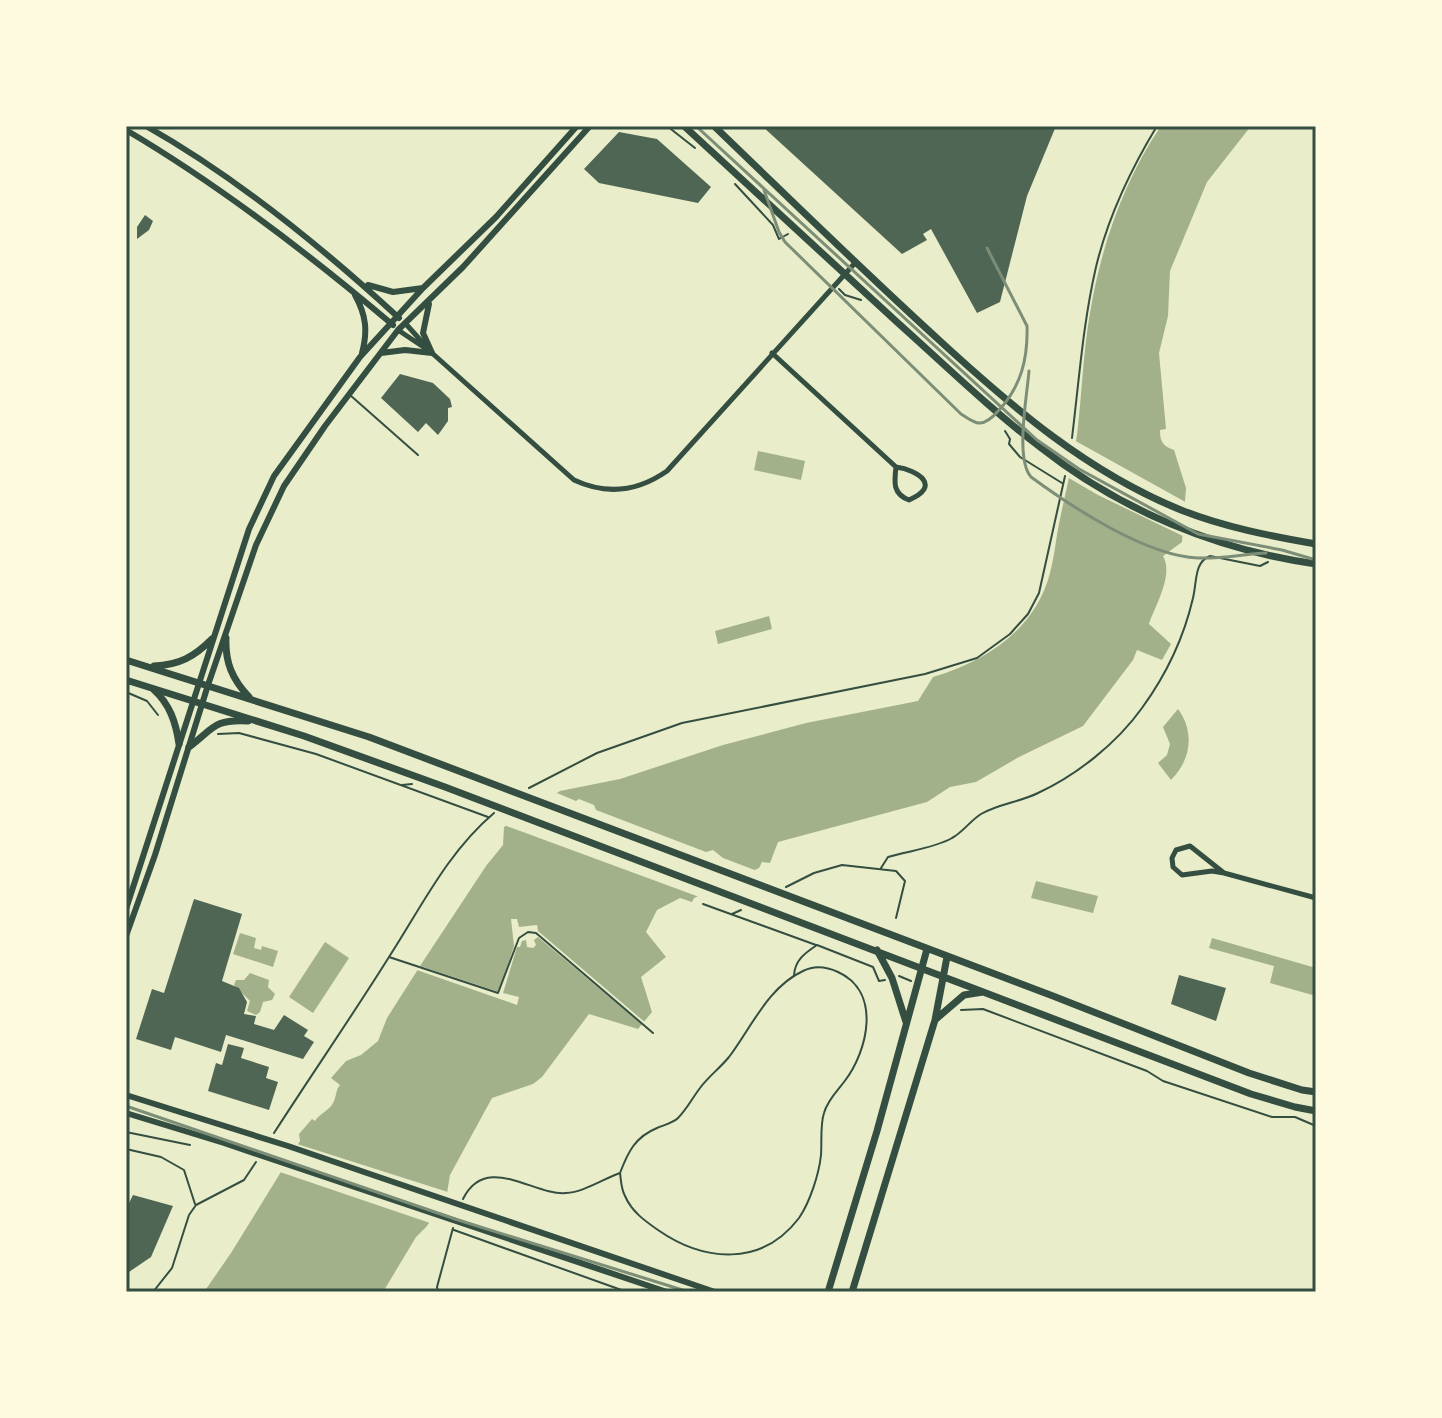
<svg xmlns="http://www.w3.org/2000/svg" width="1442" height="1418" font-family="'Public Sans',sans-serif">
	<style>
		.water { fill: #a3b18a }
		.pier { fill: #e9edc9 }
		.building { fill: #4f6655 }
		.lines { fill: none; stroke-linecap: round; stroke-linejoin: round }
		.path { stroke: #344e41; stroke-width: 2 }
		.service { stroke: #344e41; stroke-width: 2 }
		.minor { stroke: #344e41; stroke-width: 5 }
		.tertiary { stroke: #344e41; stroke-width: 6 }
		.secondary { stroke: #344e41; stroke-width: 7 }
		.rail { stroke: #7c8e77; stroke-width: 3 }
		.neatline { fill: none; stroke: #344e41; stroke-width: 3 }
	</style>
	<rect width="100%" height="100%" fill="#e9edc9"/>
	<path class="water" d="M 1161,126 L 1251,126 L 1207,182 L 1170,271 L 1168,316 L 1159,353 L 1166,429 L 1160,430 C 1160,442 1163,446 1174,450 L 1186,488 L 1182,542 L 1163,556 C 1174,575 1155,606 1149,624 L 1171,644 L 1162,660 L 1137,650 L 1133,660 L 1083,726 L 1019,757 L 976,782 L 950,787 L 927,802 L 778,842 L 770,863 L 762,862 L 759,868 L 694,898 L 692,902 L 680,898 L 657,910 L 646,932 L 666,957 L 641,977 L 652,1012 L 638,1029 L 589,1014 L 542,1077 L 533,1084 L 492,1098 L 450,1175 L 447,1193 L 427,1226 L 416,1237 L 383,1292 L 204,1292 L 231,1253 L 300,1141 L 299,1134 L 312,1119 L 315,1121 C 320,1113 329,1111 333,1103 C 337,1096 335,1091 340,1085 L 331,1078 L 346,1061 L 361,1055 L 378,1041 L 387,1018 L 422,963 L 486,866 L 503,845 L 504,827 L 560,791 L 620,779 L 723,745 L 806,723 L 918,701 L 933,677 C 986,661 1035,630 1050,573 C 1055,555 1056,536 1060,519 C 1066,490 1073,463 1077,435 C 1082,394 1083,353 1090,313 C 1101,247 1123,182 1161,126 Z
		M 758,451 L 805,461 L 801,480 L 754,470 Z
		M 769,616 L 772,629 L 718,644 L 715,631 Z
		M 1178,709 C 1195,732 1191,760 1171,780 L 1158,763 L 1167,755 L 1170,744 L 1163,727 Z
		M 1036,881 L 1098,896 L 1093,913 L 1031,898 Z
		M 240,933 L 256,938 L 254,948 L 261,950 L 262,946 L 278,951 L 273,967 L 233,954 Z
		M 1212,938 L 1316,968 L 1316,996 L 1270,983 L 1274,966 L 1209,948 Z
		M 325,942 L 349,958 L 313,1013 L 289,997 Z
		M 250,973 L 269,980 L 268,987 L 275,994 L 272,1000 L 263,1002 L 260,1012 L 256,1015 L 247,1011 L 250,1001 L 234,985 L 236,980 L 244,980 Z"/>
	<path class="pier" d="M 1072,439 L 1189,504 L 1187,538 L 1098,495 L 1067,477 Z
		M 552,791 L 576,801 L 579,799 L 594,805 L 596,810 L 706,852 L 713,850 L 723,858 L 760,872 L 702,898 L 501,824 Z
		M 511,919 L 517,919 L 519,927 L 537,925 L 538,931 L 647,1024 L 645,1027 L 538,937 L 534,940 L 536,945 L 533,948 L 527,947 L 526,940 L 522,941 L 520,947 L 517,947 L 503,993 L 519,997 L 517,1005 L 414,969 L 417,965 L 499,992 L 514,946 Z
		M 294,1143 L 451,1193 L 451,1195 L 433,1224 L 277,1171 Z"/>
	<path class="building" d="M 762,126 L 1056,126 L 1027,196 L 1000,302 L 977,313 L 931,229 L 923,234 L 927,240 L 902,254 Z
		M 619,132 L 657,139 L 711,187 L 698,203 L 599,183 L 584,169 Z
		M 145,215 L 153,221 L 149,230 L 137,239 L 137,227 Z
		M 400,374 L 433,383 L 450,399 L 452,407 L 448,408 L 448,421 L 438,435 L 426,423 L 418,432 L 381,398 Z
		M 194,899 L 242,914 L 222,981 L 239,988 L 247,1002 L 244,1014 L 256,1016 L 254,1024 L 274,1030 L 284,1015 L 308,1030 L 304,1036 L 314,1042 L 303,1059 L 226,1035 L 221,1052 L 175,1037 L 171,1050 L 136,1039 L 152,989 L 164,993 Z
		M 1179,975 L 1226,988 L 1216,1021 L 1171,1004 Z
		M 228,1044 L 244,1048 L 241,1058 L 269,1067 L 266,1078 L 278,1082 L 269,1110 L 208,1091 L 216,1063 L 222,1065 Z
		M 133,1195 L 173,1206 L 151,1257 L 126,1274 L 126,1209 Z"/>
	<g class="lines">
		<path class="path" d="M 667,126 L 695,148
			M 735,184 L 773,225 L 779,239 L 788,234
			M 839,289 L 845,295 L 861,300
			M 1005,431 L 1010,439 L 1009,444 L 1020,457 L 1062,483
			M 1072,438 C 1079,381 1083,323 1096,267 C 1108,217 1131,169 1157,126
			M 126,692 L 147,701 L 158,715
			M 218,734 L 239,733 L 316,754 L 488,817
			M 402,785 L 412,784
			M 529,788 L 597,753 L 682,723 L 925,674 L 977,658 L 1010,634 L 1028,614 L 1039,593 L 1065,476
			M 881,868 L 888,857 C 908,851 935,848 952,838 C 963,832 970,821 981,814 C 998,804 1020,802 1038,793 C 1077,775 1117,743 1142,708 C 1166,675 1184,637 1193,598 C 1197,582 1194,562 1210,556 L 1260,566 L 1268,562
			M 786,887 L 814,873 L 842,865 L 896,871 L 905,881 L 896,918
			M 703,904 L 816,945
			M 732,914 L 741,910
			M 389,957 L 498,993 L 519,938 L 528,932 L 536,933 L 653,1033
			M 794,975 C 795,960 805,953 817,945 L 873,967 L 879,981 L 885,980
			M 899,976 L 911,981
			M 961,1010 L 983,1009 L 1147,1071 L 1163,1081 L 1272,1117 L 1295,1117 L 1316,1126
			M 126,1132 L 190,1145
			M 274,1133 C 312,1074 352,1016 389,957 C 422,906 447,853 494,813
			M 126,1149 L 161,1157 L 184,1170 L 195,1204
			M 463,1199 C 486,1152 534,1196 566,1193 C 584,1192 603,1179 620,1173 C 621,1180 621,1189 625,1196 C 632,1212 645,1221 658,1230 C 704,1262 762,1267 799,1218 C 810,1202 819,1174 821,1155 C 822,1142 820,1125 824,1113 C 827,1101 837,1091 844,1082 C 868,1051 882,992 838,972 C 827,967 815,965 803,971 C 768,987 751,1028 729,1057 C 720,1068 708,1077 700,1088 C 693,1097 687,1109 678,1118 C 673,1123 664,1125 657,1128 C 635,1137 628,1152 620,1173
			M 454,1230 L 627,1292
			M 153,1292 L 172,1268 L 189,1215 L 196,1205 L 244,1180 L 256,1162
			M 438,1292 L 437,1287 L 453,1228"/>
		<path class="service" d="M 350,395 L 418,455"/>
		<path class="minor" d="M 405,323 L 432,353 L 574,480 C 606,495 637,492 667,471 L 855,263
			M 398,330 L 428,350
			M 772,353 L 896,467
			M 896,467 C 918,470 942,486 909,500 C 893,494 894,483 896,467 Z
			M 1224,873 L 1190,846 L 1176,850 L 1172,858 L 1173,867 L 1182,875 L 1212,871 L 1224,873 L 1316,898"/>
		<path class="tertiary" d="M 146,126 C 238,178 322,247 399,318
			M 126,130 C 221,186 309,254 393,325
			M 368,285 L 393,292 L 423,288
			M 355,295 C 366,315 368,331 362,353
			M 429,304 L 423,333 L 432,353
			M 381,353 L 405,350 L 432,353
			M 126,909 L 249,529 L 274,476 L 360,357 L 423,288 L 496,217 L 577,126
			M 126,936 L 155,855 L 208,685 L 256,545 L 284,486 L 325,426 L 398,330 L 463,267 L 590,126
			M 126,1095 L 288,1146 L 715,1292
			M 126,1113 L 224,1143 L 667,1292"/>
		<path class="secondary" d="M 684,126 C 756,192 827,258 898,323 C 945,365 990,409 1040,447 C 1120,510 1216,550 1316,564
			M 714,126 C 789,198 862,270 939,340 C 1012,407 1087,472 1181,510 C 1224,527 1270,536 1316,544
			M 226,638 C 225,662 232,679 249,697
			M 126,660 L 369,737 L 1053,996 L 1249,1073 L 1302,1090 L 1316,1092
			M 154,666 C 179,665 194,657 212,639
			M 126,680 L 304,736 L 445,787 L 1251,1094 L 1295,1107 L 1316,1111
			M 153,689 C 170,704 176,723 179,744
			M 189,747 C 214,728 214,719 248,721
			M 877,950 L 892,978 L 906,1022
			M 936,1019 L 964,995 L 983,992
			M 828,1292 L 877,1131 L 927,949
			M 852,1292 L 935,1020 L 947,957"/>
		<path class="rail" d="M 696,126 L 1037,440 L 1079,469 L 1198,534 L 1282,550 L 1316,560
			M 764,190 L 779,232 L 785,242 L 961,414 C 966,417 972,422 978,423 C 986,424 994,416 999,410 C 1021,386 1028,359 1027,326 L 987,248
			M 1029,371 C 1027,396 1015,459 1031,477 C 1072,507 1146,556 1198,558 C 1221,559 1244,554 1266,553
			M 126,1106 L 458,1220 L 689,1292"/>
	</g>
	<rect width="1442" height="1418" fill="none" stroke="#fefae0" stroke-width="256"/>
	<rect x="128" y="128" width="1186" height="1162" class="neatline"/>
</svg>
